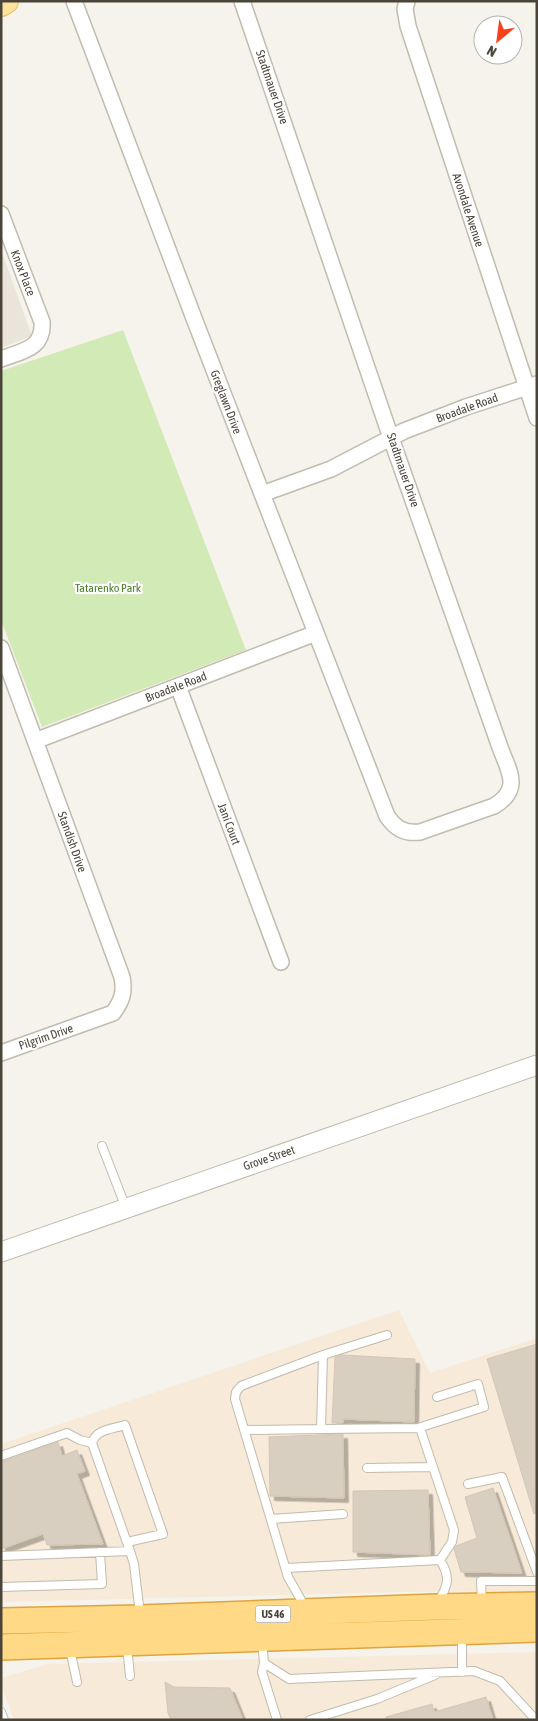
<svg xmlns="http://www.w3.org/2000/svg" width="538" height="1721" font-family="'Asap Condensed',sans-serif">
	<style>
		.residential { fill: #eae5da }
		.commercial { fill: #f7ead8 }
		.green { fill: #d2eab5 }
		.building { fill: #d8cfc1; stroke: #d3c7b4; filter: url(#shadow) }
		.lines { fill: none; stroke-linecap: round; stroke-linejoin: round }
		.service-casing { stroke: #c2bbae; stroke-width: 10 }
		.minor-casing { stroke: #c2bbae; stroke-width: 18 }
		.tertiary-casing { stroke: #c2bbae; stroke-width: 21 }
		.primary-casing { stroke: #e6c16a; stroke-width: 26 }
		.trunk-casing { stroke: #e0a43c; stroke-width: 28 }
		.service { stroke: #fff; stroke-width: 8 }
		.minor { stroke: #fff; stroke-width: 15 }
		.tertiary { stroke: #fff; stroke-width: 19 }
		.primary { stroke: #ffe39c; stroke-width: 24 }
		.trunk { stroke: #ffd985; stroke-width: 25 }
		.labels { text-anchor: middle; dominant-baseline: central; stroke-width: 4.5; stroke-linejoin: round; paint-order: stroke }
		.shield { fill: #fff; stroke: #817c74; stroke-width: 1 }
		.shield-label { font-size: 11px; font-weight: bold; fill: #4b4439 }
		.street-label { font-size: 12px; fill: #4b4439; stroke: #fff }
		.park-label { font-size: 12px; fill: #4a7f2a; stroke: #fff }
	</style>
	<defs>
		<filter id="shadow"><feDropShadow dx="4.5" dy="4.5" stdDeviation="0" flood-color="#0004"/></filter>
	</defs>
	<rect width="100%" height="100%" fill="#f6f3ec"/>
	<path class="residential" d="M 1,250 L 32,336 L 1,348 Z"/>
	<path class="commercial" d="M 399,1310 L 430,1373 L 537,1338 L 537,1591 L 402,1592 L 1,1602 L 1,1444 Z
		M 537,1652 L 537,1720 L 14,1720 L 1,1684 L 1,1678 L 48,1664 Z"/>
	<path class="green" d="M 123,330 L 246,650 L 42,727 L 1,620 L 1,371 Z"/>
	<path class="building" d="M 537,1344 L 537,1513 L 534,1514 L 487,1359 Z
		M 342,1355 L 415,1359 L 414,1422 L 343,1419 L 343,1423 L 332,1423 L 335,1357 Z
		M 343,1434 L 344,1498 L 270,1496 L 269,1437 Z
		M 58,1442 L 62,1456 L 77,1450 L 85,1471 L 77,1474 L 103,1544 L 47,1545 L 43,1534 L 1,1549 L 1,1462 Z
		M 493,1488 L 522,1573 L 461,1572 L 454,1549 L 456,1546 L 477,1538 L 465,1497 Z
		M 428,1490 L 430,1555 L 353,1552 L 353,1491 Z
		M 165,1682 L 174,1687 L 230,1688 L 243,1720 L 171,1720 L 168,1713 Z
		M 486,1697 L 493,1720 L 386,1720 L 386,1717 L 432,1704 L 434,1712 Z"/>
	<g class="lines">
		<defs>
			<path id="service" d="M 102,1146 L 126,1208
				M 323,1355 L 321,1429 L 418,1428 L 484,1407 L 478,1384 L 437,1397
				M 245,1430 L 321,1429
				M 1,1456 L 67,1433 L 80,1440 L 92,1443
				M 367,1468 L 433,1467
				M 468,1484 L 502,1477 L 537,1572
				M 271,1519 L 343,1514
				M 127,1542 L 163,1534 L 125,1425 C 113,1429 96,1429 92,1443 L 130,1551
				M 1,1556 L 130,1551 L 134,1564 L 140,1614
				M 286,1568 L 440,1560 L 452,1542 L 454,1530 L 420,1428
				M 1,1587 L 102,1584 L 100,1552
				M 438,1602 C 448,1586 451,1577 440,1560
				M 482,1604 L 481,1581 L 537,1581
				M 305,1607 L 288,1577 L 235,1399 L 236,1392 L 241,1386 L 323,1355 L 387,1335
				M 262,1640 L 264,1663 L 289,1679 L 474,1671 L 500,1681 L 536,1720
				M 127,1646 L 130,1676
				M 70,1649 L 77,1682
				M 264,1663 L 262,1672 L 277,1720
				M 462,1672 L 462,1634
				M 1,1712 L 4,1720
				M 310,1720 L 377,1699 L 435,1675"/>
			<path id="minor" d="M 74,1 L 195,321 L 387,816 C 395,828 404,834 420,832 L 494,806 C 521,790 510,773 501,750 L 391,438 L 242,1
				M 407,1 L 405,9 L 408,26 L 537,418
				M 1,214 L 42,322 C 44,349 22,351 1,359
				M 262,494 L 331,469 L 404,431 L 466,407 L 537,384
				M 1,648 L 122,977 C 125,992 122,1001 113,1013 L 1,1053
				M 178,686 L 281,962
				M 35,741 L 316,633"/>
			<path id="tertiary" d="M 1,1252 L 537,1065"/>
			<path id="primary" d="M 1,4 L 6,1"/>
			<path id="trunk" d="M 1,1621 L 140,1618 L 435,1607 L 537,1605
				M 1,1647 L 537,1629"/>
		</defs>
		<use href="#service" class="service-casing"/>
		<use href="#minor" class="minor-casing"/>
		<use href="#tertiary" class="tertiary-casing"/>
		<use href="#primary" class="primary-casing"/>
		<use href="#trunk" class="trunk-casing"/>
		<use href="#service" class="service"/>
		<use href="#minor" class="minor"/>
		<use href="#tertiary" class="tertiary"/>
		<use href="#primary" class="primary"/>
		<use href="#trunk" class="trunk"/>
	</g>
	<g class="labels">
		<rect class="shield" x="255.5" y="1605.5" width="35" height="17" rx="4"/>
		<g class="shield-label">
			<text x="273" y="1614">US 46</text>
		</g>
		<g class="street-label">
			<text transform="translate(272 87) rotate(71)">Stadtmauer Drive</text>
			<text transform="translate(468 210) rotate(72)">Avondale Avenue</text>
			<text transform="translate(23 273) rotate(69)">Knox Place</text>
			<text transform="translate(226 402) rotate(69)">Greglawn Drive</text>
			<text transform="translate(467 408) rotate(-20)">Broadale Road</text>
			<text transform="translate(403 470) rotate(71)">Stadtmauer Drive</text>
			<text transform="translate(176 687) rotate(-21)">Broadale Road</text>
			<text transform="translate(229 824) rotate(69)">Jani Court</text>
			<text transform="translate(72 842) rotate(70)">Standish Drive</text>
			<text transform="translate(46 1037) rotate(-19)">Pilgrim Drive</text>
			<text transform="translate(269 1158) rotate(-19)">Grove Street</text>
		</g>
		<g class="park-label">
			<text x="108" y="588">Tatarenko Park</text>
		</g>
	</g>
	<rect width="538" height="1721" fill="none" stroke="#4b4439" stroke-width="5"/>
	<g transform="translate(498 40) rotate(209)"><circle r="24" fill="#ffffff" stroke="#b7b4b0"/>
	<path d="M0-4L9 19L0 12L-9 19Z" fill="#fc3f1d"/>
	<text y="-8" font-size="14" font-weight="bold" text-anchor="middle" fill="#4b4439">N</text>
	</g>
</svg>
